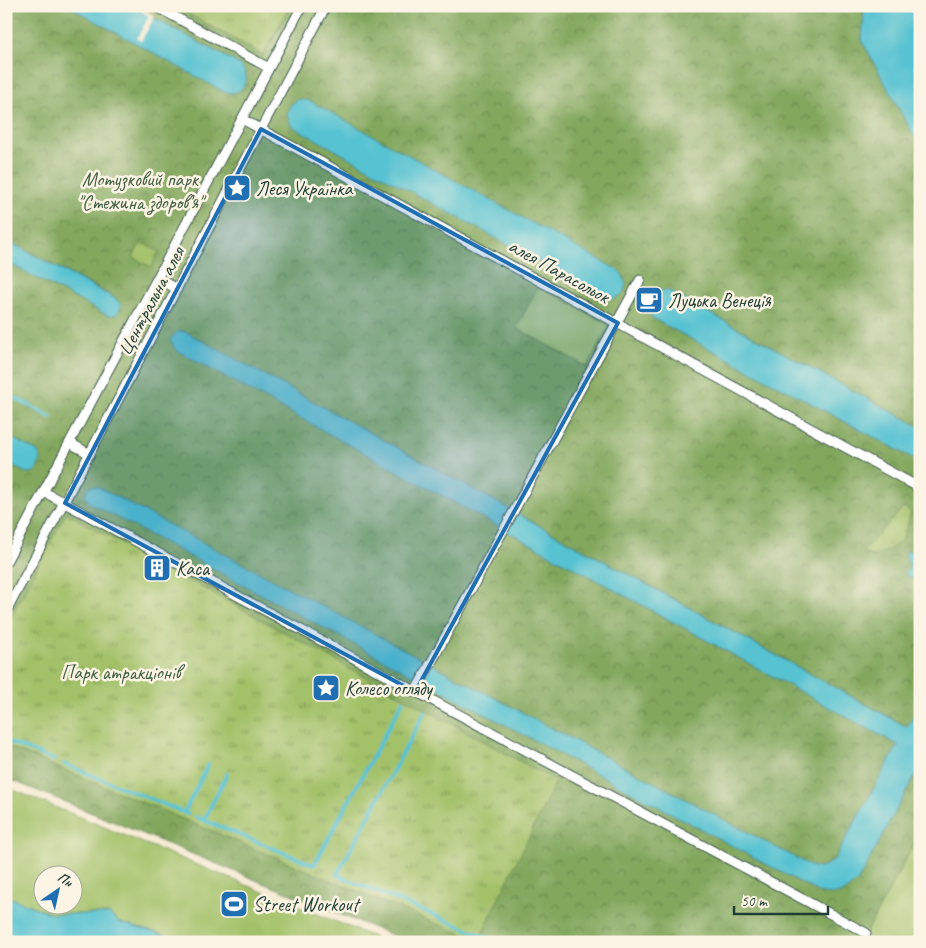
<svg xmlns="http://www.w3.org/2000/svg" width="926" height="948" font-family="Caveat,sans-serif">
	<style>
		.green { fill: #a3c169; stroke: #617f4e; fill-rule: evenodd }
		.forest { fill: url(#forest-crowns); stroke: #507248; fill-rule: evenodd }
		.park { fill: url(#park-tufts); stroke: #617f4e }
		.water { fill: #57c2d2; stroke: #3b8083 }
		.pier { fill: #f6ebd3 }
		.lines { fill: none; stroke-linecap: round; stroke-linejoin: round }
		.stream { stroke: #57c2d2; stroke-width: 4 }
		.pedestrian-casing { stroke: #3f574c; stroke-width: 11 }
		.pedestrian { stroke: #fff; stroke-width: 9 }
		.marked { fill: #1f6fb2; fill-opacity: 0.2; stroke: #1f6fb2; stroke-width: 4; stroke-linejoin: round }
		.labels { text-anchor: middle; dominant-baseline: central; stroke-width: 5; stroke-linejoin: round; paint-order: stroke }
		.park-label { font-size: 20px; fill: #405e41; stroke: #fcf5e5 }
		.poi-label { font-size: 20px; fill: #1f3d34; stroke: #fcf5e5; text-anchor: start }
		.street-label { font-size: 20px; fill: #1f3d34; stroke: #fcf5e5 }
	</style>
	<defs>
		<pattern id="forest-crowns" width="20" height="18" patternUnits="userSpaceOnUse" patternTransform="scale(1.25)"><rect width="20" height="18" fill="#82a75d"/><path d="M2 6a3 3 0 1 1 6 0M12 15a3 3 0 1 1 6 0" fill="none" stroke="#6a894e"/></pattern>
		<pattern id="park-tufts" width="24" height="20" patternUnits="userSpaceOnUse" patternTransform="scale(1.25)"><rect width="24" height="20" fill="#a3c169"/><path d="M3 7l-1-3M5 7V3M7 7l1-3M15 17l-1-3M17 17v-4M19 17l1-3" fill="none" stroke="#849e57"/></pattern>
	</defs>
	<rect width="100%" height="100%" fill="#fcf5e5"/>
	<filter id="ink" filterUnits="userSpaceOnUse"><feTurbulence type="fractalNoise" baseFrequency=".02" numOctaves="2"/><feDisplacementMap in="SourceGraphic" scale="10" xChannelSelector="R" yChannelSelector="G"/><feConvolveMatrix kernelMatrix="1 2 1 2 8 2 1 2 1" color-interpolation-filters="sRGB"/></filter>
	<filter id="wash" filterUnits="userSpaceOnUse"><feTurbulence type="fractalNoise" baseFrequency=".0096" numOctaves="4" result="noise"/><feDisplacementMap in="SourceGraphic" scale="20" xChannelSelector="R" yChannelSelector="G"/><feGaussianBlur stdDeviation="1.12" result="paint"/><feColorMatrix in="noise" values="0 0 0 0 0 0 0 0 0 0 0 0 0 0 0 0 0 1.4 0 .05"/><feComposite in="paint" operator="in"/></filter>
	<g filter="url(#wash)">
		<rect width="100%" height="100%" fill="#f6ebd3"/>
		<path class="green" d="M 538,286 L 610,325 L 587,367 L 516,328 Z
			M 6,787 L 386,942 L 190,942 L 120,923 L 109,914 L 52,914 L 6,896 ZM 42,876 L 72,876 L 72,906 L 42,906 Z
			M 920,833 L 920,942 L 861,942 L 866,933 Z"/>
		<path class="forest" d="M 6,6 L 68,6 L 224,91 C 245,98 252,79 239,64 L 132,6 L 174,6 L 263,55 L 290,6 L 872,6 L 864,11 L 862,41 L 920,147 L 920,427 L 669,291 L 658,290 L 653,292 L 647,311 L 654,319 L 920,462 L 920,705 L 908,727 L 186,332 L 182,330 L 176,350 L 898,745 L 834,860 L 820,868 L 813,867 L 98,487 L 85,492 L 87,500 L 822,894 L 858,881 L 920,766 L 920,833 L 861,942 L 408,942 L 6,778 L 6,746 L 478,940 L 66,514 L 6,626 L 6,462 C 15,467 24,475 35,472 L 38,452 L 6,435 L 6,262 L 107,315 L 115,315 L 120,309 L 116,298 L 6,240 ZM 291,125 L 618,270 L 625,278 L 608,299 L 603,297 ZM 539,286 L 610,325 L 587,367 L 516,328 Z"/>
		<path class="park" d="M 174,6 L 290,6 L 263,55 Z
			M 141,242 L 159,252 L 151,267 L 133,257 Z
			M 904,507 L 911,512 C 902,544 903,545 871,556 L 863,551 Z
			M 66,513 L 556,781 L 478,941 L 6,746 L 6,626 Z"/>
		<path class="water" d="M 68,6 L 132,6 L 239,64 C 250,74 248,88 234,93 L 224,92 Z
			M 872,6 L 906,6 L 920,20 L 920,147 L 862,41 L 864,10 Z
			M 299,99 L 310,101 L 618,270 L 622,274 L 626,284 L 623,294 L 613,299 L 603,297 L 295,128 L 291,125 L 287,115 L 290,105 Z
			M 6,240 L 116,299 L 121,305 C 120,313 115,317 107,315 L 6,262 Z
			M 658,290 L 669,291 L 920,427 L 920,462 L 654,319 L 650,315 L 646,305 L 653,292 Z
			M 178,331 L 186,332 L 907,727 L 920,705 L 920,766 L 858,881 C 845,893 839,896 822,894 L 90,503 C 84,498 84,491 90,486 L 98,487 L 813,867 L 821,868 L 834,860 L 898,745 L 176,350 L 170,340 Z
			M 6,435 L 38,452 L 41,460 L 35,472 L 26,473 L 6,462 Z
			M 908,550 L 920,558 L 919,583 L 905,574 L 910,566 L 905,555 Z
			M 6,896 L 52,914 L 109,914 L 120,923 L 190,942 L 6,942 Z"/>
		<path class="pier" d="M 141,8 L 155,16 L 141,41 L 137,39 L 149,16 L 140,10 Z
			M 652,290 L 659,294 L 650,310 L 643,305 L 646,297 Z"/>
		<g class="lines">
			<path class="stream" d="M 6,393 L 51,417
				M 425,712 L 337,875 L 491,939
				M 6,741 L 54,760
				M 64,764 L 188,814
				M 184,813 L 208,765
				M 196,817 L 314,865 L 403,701
				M 204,820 L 227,774"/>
		</g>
	</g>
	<g filter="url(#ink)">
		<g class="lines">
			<defs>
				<path id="pedestrian" d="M 155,6 L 269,68
					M 242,119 L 920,488
					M 158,278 L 177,289
					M 70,443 L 90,454
					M 44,492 L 866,933
					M 6,562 L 302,6
					M 6,612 L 326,6
					M 415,692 L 640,280"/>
			</defs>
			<use href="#pedestrian" class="pedestrian-casing"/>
			<use href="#pedestrian" class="pedestrian"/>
		</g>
	</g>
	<path class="marked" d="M 261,129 L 618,323 L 415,692 L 65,503 Z"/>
	<defs>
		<symbol id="sight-square" viewBox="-11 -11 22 22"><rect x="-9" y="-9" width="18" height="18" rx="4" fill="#1f6fb2" stroke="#fcf5e5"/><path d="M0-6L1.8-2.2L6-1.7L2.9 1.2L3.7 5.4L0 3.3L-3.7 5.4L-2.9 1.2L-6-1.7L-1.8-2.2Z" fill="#fff"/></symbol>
		<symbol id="cafe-square" viewBox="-11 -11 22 22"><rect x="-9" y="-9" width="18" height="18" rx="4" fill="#1f6fb2" stroke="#fcf5e5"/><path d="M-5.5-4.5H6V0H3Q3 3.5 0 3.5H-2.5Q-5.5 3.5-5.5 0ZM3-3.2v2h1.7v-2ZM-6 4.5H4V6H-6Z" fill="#fff"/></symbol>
		<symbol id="building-square" viewBox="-11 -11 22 22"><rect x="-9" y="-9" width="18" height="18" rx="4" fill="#1f6fb2" stroke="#fcf5e5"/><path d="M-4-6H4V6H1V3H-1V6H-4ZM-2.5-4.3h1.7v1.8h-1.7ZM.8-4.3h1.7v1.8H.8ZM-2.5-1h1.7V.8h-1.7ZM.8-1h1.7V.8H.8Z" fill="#fff"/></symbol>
		<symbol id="stadium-square" viewBox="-11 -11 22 22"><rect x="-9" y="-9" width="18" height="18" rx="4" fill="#1f6fb2" stroke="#fcf5e5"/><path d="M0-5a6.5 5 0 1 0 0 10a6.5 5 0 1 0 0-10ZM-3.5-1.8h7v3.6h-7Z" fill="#fff"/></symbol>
	</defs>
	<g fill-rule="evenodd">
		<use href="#sight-square" x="221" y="172" width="32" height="32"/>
		<use href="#cafe-square" x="633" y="284" width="32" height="32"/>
		<use href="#building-square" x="141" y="552" width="32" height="32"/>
		<use href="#sight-square" x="310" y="672" width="32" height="32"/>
		<use href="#stadium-square" x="218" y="888" width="32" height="32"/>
	</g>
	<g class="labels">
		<g class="park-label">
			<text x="140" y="179">Мотузковий парк<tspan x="140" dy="23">"Стежина здоров’я"</tspan></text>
			<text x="121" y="672">Парк атракціонів</text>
		</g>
		<g class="poi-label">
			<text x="256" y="188">Леся Українка</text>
			<text x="668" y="300">Луцька Венеція</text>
			<text x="176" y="568">Каса</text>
			<text x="345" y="688">Колесо огляду</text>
			<text x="253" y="904">Street Workout</text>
		</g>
		<g class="street-label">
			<text transform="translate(559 271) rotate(29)">алея Парасольок</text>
			<text transform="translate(151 301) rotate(-62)">Центральна алея</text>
		</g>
	</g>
	<rect width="926" height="948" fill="none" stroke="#fcf5e5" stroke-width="25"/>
	<g transform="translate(58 890) rotate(34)"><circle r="24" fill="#fcf5e5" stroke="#a4ab9e"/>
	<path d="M0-4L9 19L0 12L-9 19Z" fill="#1f6fb2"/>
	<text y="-8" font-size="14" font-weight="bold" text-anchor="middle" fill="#1f3d34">Пн</text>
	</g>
	<path d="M734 906v8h94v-8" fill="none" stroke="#1f3d34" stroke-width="2.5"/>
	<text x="741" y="906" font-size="15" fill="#1f3d34" stroke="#fcf5e5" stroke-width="4" paint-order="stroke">50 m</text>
</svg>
